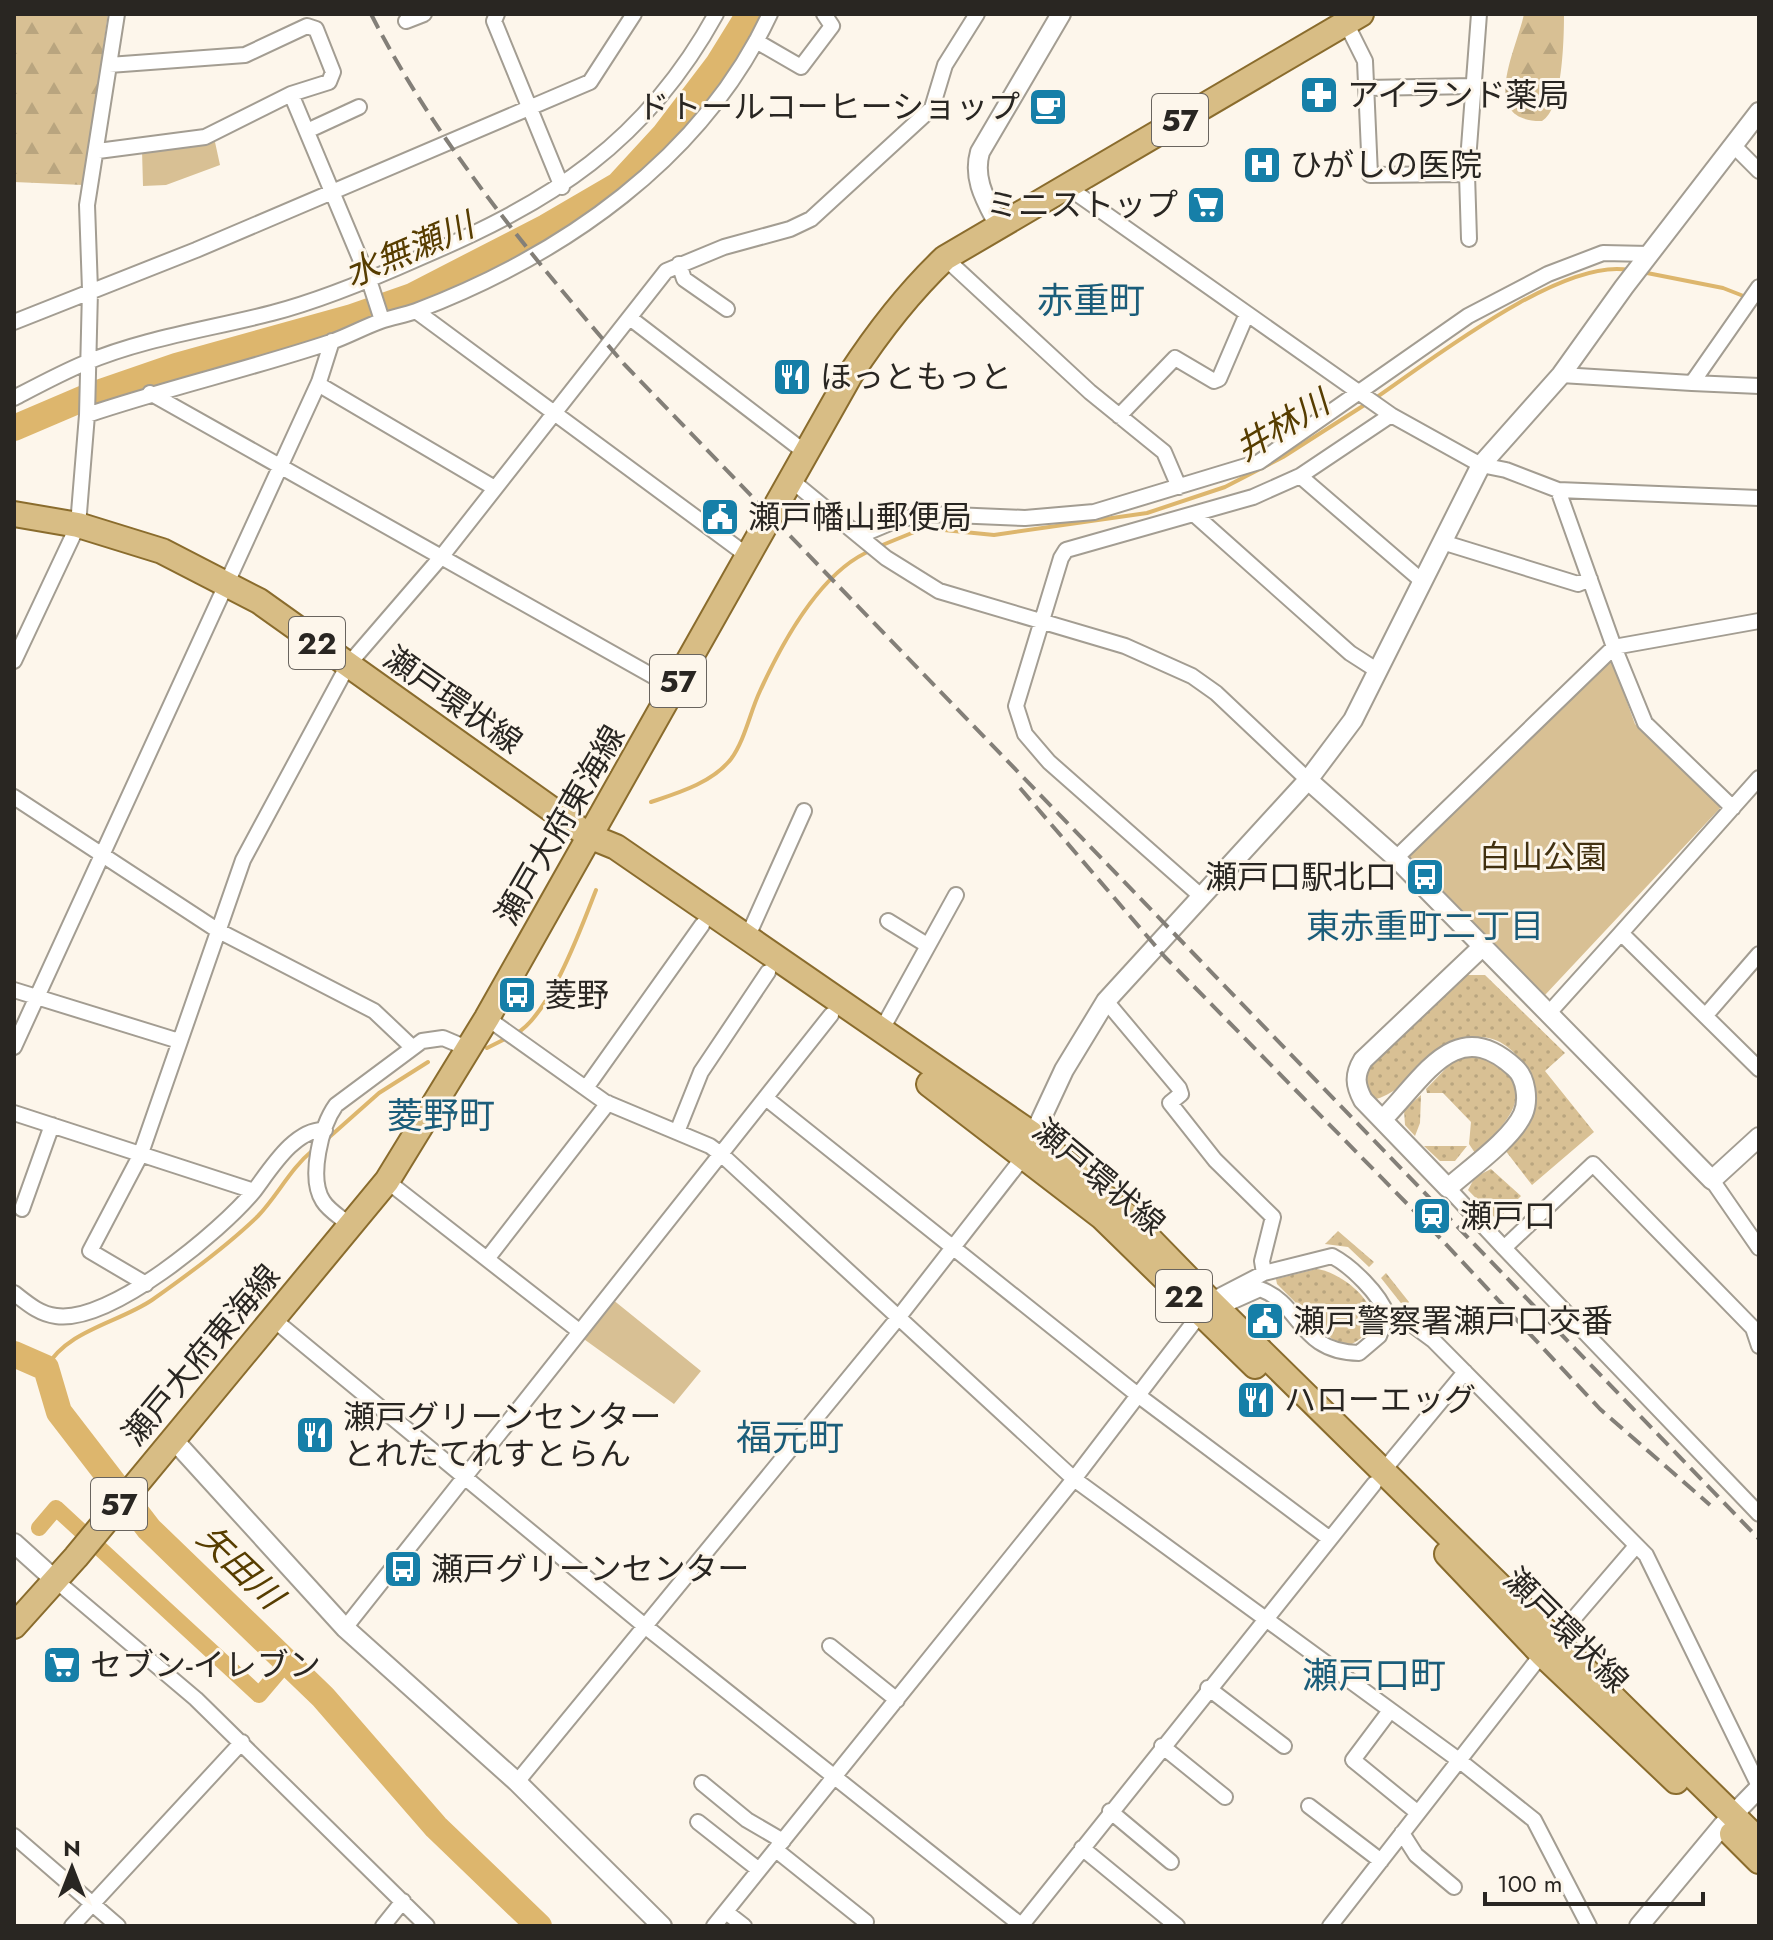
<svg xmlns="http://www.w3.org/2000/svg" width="1773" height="1940" font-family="Jost,'Noto Sans JP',sans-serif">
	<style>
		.grass { fill: url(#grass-dots) }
		.forest { fill: url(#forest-firs) }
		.park { fill: #d8c094 }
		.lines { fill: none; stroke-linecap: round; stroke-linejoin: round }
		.stream { stroke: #ddb66d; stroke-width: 4 }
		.canal { stroke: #ddb66d; stroke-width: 16 }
		.river { stroke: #ddb66d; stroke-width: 26 }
		.minor-casing { stroke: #a39d92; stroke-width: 18 }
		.tertiary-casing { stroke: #a39d92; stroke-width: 22 }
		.primary-casing { stroke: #8a6c2d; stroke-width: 28 }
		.minor { stroke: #fff; stroke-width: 14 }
		.tertiary { stroke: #fff; stroke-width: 18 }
		.primary { stroke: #d8bd85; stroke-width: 24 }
		.rail { stroke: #837f78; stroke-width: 4; stroke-dasharray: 16 8; stroke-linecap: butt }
		.labels { text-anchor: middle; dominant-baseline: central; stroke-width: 6; stroke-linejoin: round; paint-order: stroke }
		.shield { fill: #fdf6eb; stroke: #69645e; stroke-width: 2 }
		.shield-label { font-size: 30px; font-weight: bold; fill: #292622 }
		.poi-label { font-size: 32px; fill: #292622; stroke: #fdf6eb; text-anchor: start }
		.street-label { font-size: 32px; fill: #292622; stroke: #fdf6eb }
		.park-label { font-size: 32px; fill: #413010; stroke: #fdf6eb }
		.water-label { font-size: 34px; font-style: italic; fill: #573d00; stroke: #fdf6eb }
		.neighbourhood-label { font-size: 34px; fill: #1b5d7a; stroke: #fdf6eb }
		.quarter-label { font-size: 36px; fill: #1b5d7a; stroke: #fdf6eb }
	</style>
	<defs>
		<pattern id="grass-dots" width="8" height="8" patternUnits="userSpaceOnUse" patternTransform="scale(2)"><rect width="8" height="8" fill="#d8c094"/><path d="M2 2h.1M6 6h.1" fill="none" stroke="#b9a57f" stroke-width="1.8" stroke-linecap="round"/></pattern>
		<pattern id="forest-firs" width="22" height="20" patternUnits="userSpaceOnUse" patternTransform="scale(2)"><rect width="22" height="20" fill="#d8c094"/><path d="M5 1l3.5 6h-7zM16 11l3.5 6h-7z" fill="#b9a57f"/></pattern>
	</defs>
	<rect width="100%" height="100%" fill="#fdf6eb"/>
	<path class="grass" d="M 1465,975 L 1485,975 L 1565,1053 L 1545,1071 L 1594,1132 L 1532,1185 L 1505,1150 C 1512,1143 1526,1133 1530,1123 C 1547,1089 1516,1034 1477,1037 C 1431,1041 1414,1090 1373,1100 L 1359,1076 Z
		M 1482,1053 C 1541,1085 1514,1118 1475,1153 L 1469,1144 L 1471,1122 L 1443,1093 L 1427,1093 L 1426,1089 L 1457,1057 Z
		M 1421,1095 L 1420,1123 L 1415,1136 L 1405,1125 L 1404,1110 Z
		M 1424,1146 L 1467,1146 L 1455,1161 L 1440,1161 Z
		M 1491,1169 L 1521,1196 L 1497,1220 L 1468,1190 L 1475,1177 Z
		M 1338,1231 L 1374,1262 L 1369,1267 L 1348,1247 L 1325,1244 Z
		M 1316,1269 C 1339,1270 1389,1308 1367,1333 C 1362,1339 1352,1343 1346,1348 L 1338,1345 L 1277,1284 L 1276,1279 Z
		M 1386,1273 L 1409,1302 L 1404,1307 L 1381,1278 Z"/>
	<path class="forest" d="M 14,14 L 108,14 L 83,185 L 14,182 Z
		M 1524,14 L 1564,14 C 1564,37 1563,110 1542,121 C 1477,122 1517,49 1524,14 Z"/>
	<path class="park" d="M 215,142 L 220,165 L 166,185 L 143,186 L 142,150 Z
		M 1611,658 L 1635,724 L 1724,804 L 1545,995 L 1408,856 Z
		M 612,1299 L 701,1371 L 674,1404 L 581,1337 Z"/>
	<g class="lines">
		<path class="stream" d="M 1642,272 L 1723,288 L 1746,297
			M 1374,399 C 1430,361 1562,257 1629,270
			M 880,546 L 924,528 L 994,535 L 1147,513 L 1225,487 L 1283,457 L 1366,404
			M 651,802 C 678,793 712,783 731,759 C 745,740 750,712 760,691 C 782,643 820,571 872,550
			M 517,1033 C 550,1014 582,926 596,890
			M 487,1048 L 509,1037
			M 326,1140 L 379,1093 L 428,1062
			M 46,1368 C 67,1330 118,1323 152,1300 C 189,1274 226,1247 258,1216 C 278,1195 290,1169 313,1150"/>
		<path class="canal" d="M 39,1528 L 56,1508 L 259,1695 L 287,1662"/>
		<path class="river" d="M 14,428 L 89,396 L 176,366 L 352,317 L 412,296 L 546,227 L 618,185 L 664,135 L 718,64 L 749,14
			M 14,1354 L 46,1368 L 59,1412 L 149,1529 L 323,1697 L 436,1827 L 539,1926"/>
		<defs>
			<path id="minor" d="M 497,14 L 494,21 L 562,187
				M 406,21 L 424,14
				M 1346,23 L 1365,61 L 1370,175 L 1467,174
				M 756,41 L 801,67 L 832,26 L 824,14
				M 109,65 L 245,55 L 307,26 L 316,29 L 333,72 L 329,82 L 291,94
				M 1366,88 L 1473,86
				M 307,131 L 359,107
				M 1733,145 L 1759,171
				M 98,151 L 205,137 L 291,94 L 369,280 L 382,320
				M 1066,186 L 1391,415 L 1481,465 L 1506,470 L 1558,490 L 1759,498
				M 1469,239 L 1467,174 L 1479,14
				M 945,258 L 1090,392 L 1164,452 L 1179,487
				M 679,264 L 684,279 L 727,309
				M 1759,287 L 1692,383 L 1759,386
				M 416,311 L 748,556
				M 630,318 L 806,453
				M 14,322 L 196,250 L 590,82 L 634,14
				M 1561,375 L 1692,383
				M 318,384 L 493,487
				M 150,393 L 674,688
				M 14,398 C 37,386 61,373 85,363 C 144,338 210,329 272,313 C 322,300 372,279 419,258 C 551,202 645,143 716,14
				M 87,415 L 90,290 L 87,205 L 117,14
				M 1119,416 L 1175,358 L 1214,381 L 1219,379 L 1246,316
				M 1300,476 L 1422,581
				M 791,480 L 886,558 L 939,591 L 1125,646 L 1192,676 L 1216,693 L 1308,780
				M 1558,490 L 1614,647 L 1645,723 L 1733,808
				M 1195,515 L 1350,653 L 1378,671
				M 859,536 L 897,520 L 929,514 L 1025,518 L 1094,512 L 1259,462 L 1468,316 L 1548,274 L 1603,253 L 1649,254
				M 1442,542 L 1578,584 L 1590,579
				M 14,661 L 78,525 L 87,415 C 167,388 250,369 331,342 C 348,336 364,327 381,321 C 393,317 405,315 416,311 C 563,255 702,159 770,14
				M 14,797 L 217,930 L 374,1011 L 412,1047
				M 1396,858 L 1614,647 L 1759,621
				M 1202,897 L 1049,762 L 1025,734 L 1016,706 L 1061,558 L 1066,550 L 1253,497 L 1300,476 L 1391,415
				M 888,921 L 927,945
				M 1621,933 L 1759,778
				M 747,938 L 804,811
				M 14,990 L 179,1041
				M 1106,1001 L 1179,1088 L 1181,1094 L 1170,1103 L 1215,1160 L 1273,1217 L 1262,1261 L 1264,1273
				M 1548,1014 L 1621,933 L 1759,1069
				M 1706,1015 L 1759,954
				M 487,1018 L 605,1102 L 710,1146 L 722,1155 L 1074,1479 L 1460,1761 L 1534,1820 L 1589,1926
				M 881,1031 L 956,895
				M 14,1047 L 319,382 L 332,341
				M 586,1088 L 702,925
				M 767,1099 L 1139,1396 L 1330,1539
				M 14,1113 L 254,1191 C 270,1170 295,1128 325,1130
				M 677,1132 L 701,1072 L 768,972
				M 1712,1180 L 1759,1248
				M 387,1181 L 579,1331
				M 1448,1188 L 1504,1248
				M 22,1209 L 52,1125
				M 351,1226 C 342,1218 329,1211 323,1201 C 308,1178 321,1126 336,1105 L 422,1041 L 443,1038 L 469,1049
				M 487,1259 L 608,1103
				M 146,1284 L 90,1251 L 140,1156 L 243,860 L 348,665 L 442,556 L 666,271 L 724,247 L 790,229 L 811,219 L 932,108 L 945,65 L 977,14
				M 14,1293 C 27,1303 39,1314 56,1316 C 110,1324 221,1231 254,1191
				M 1387,1315 L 1410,1323 L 1433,1340 L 1646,1555 L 1759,1786
				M 273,1319 L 646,1627 L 1022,1926
				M 1759,1346 L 1753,1328 L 1593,1164 L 1504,1248 L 1759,1514
				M 1383,1471 L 1465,1372
				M 54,1579 L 196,1699 L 427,1926
				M 345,1628 L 831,1015
				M 1557,1638 L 1636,1546
				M 830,1646 L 897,1700
				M 1208,1688 L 1284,1746
				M 1389,1712 L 1353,1760 L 1418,1813
				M 1162,1746 L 1225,1797
				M 517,1782 L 898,1318 L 1025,1155
				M 702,1783 L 747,1820 L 783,1841
				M 1309,1806 L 1381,1861
				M 1110,1811 L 1171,1862
				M 698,1822 L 759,1870
				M 1402,1833 L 1416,1855 L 1454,1887
				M 14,1836 L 118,1926
				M 1082,1848 L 1177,1926
				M 776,1850 L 866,1922
				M 726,1912 L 744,1926
				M 72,1926 L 242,1742
				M 383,1926 L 403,1901
				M 714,1926 L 1074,1479 L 1210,1301 L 1264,1273 L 1332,1256 C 1351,1266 1380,1294 1387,1315 L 1379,1336 L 1359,1353 C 1298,1352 1302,1304 1260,1289 L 1213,1310
				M 1021,1926 L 1374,1484
				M 1330,1926 L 1542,1654"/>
			<path id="tertiary" d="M 999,226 C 987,202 972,180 980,152 L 1061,14
				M 1308,780 L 1396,858 L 1712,1180 L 1759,1137
				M 1384,1118 C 1425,1076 1457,1014 1515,1068 C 1526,1078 1529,1100 1523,1114 C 1512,1139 1469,1169 1448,1188 L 1363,1100 C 1355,1085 1354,1075 1363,1060 L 1481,948
				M 1029,1145 L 1064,1070 L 1106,1001 L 1308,780 L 1353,720 L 1481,465 L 1561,375 L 1624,287 L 1759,112
				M 172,1438 L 345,1628 L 517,1782 L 662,1926
				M 14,1543 L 54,1579
				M 1639,1926 L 1723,1825 L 1759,1788"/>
			<path id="primary" d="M 14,514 L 78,525 L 162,551 L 259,601 L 589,836 L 616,847 L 1032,1134 L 1127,1216 L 1210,1301 L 1759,1841
				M 929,1084 L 1102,1217 L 1255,1366
				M 1447,1554 L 1542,1654 L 1676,1781
				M 14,1626 L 76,1557 L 387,1181 L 487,1018 L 850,375 C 878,332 907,294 945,258 L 1361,14
				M 1732,1834 L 1759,1861"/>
		</defs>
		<use href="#minor" class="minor-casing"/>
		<use href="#tertiary" class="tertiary-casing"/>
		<use href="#primary" class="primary-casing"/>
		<use href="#minor" class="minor"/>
		<use href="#tertiary" class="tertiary"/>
		<use href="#primary" class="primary"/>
		<path class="rail" d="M 371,14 C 436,142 531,255 624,364 L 1759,1539
			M 1020,788 L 1165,957 L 1427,1224 L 1600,1409 L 1710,1505"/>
	</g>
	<defs>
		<symbol id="pharmacy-square" viewBox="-11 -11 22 22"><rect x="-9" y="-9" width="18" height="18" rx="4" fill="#167fa8" stroke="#fdf6eb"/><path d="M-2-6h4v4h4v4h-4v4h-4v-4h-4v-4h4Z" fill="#fff"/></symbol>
		<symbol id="cafe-square" viewBox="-11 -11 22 22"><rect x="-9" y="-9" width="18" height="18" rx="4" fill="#167fa8" stroke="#fdf6eb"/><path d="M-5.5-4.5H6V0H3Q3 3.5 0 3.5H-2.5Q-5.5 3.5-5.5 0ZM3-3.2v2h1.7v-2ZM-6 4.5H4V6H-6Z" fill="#fff"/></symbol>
		<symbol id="hospital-square" viewBox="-11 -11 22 22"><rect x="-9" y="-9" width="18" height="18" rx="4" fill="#167fa8" stroke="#fdf6eb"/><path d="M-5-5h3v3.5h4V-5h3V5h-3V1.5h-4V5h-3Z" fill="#fff"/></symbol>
		<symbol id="supermarket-square" viewBox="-11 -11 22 22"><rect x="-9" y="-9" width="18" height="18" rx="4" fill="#167fa8" stroke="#fdf6eb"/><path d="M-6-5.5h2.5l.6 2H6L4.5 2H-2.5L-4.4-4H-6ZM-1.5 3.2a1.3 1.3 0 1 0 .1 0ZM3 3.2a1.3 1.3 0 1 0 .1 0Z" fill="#fff"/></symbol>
		<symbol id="restaurant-square" viewBox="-11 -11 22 22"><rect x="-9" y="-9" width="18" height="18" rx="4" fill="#167fa8" stroke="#fdf6eb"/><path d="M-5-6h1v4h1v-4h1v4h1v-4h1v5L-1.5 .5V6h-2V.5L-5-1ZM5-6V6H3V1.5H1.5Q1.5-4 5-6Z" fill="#fff"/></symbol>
		<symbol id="civic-square" viewBox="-11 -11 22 22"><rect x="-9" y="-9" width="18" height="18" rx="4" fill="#167fa8" stroke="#fdf6eb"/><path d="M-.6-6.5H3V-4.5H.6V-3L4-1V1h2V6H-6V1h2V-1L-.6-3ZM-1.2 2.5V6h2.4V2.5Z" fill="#fff"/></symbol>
		<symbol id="bus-square" viewBox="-11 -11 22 22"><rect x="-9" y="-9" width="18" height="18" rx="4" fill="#167fa8" stroke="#fdf6eb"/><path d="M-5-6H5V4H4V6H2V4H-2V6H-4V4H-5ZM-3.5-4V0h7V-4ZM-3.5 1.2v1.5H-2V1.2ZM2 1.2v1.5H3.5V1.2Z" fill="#fff"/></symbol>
		<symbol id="station-square" viewBox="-11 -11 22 22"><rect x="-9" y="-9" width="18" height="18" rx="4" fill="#167fa8" stroke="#fdf6eb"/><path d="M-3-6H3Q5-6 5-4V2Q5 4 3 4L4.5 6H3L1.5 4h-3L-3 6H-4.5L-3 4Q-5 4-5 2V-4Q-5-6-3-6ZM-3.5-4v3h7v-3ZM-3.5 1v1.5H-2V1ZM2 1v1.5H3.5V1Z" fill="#fff"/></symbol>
	</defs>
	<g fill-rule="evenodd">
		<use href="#pharmacy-square" x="1297" y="73" width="44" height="44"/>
		<use href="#cafe-square" x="1026" y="85" width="44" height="44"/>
		<use href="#hospital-square" x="1240" y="143" width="44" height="44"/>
		<use href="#supermarket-square" x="1184" y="183" width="44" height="44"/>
		<use href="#restaurant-square" x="770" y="355" width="44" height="44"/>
		<use href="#civic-square" x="698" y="495" width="44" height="44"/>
		<use href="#bus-square" x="1403" y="855" width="44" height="44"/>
		<use href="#bus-square" x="495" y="973" width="44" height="44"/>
		<use href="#station-square" x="1410" y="1194" width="44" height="44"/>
		<use href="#civic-square" x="1243" y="1299" width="44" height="44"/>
		<use href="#restaurant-square" x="1234" y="1378" width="44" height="44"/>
		<use href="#restaurant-square" x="293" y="1413" width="44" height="44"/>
		<use href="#bus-square" x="381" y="1547" width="44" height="44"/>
		<use href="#supermarket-square" x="40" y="1643" width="44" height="44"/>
	</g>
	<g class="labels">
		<g class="shield">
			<rect x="1152" y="94" width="56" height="52" rx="6"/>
			<rect x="289" y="617" width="56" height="52" rx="6"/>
			<rect x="650" y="655" width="56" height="52" rx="6"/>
			<rect x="1156" y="1270" width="56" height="52" rx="6"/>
			<rect x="91" y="1478" width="56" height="52" rx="6"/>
		</g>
		<g class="shield-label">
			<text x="1180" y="120">57</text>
			<text x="317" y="643">22</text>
			<text x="678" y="681">57</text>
			<text x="1184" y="1296">22</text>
			<text x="119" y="1504">57</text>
		</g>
		<g class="poi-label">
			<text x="1347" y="95">アイランド薬局</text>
			<text x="1020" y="107" text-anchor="end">ドトールコーヒーショップ</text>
			<text x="1290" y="165">ひがしの医院</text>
			<text x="1178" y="205" text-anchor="end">ミニストップ</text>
			<text x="820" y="377">ほっともっと</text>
			<text x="748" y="517">瀬戸幡山郵便局</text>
			<text x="1397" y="877" text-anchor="end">瀬戸口駅北口</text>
			<text x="545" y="995">菱野</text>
			<text x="1460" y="1216">瀬戸口</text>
			<text x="1293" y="1321">瀬戸警察署瀬戸口交番</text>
			<text x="1284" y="1400">ハローエッグ</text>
			<text x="343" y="1417">瀬戸グリーンセンター<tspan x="343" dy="37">とれたてれすとらん</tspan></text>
			<text x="431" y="1569">瀬戸グリーンセンター</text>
			<text x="90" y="1665">セブン-イレブン</text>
		</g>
		<g class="street-label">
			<text transform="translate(453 700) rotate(35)">瀬戸環状線</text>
			<text transform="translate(560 825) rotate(-60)">瀬戸大府東海線</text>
			<text transform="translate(1099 1177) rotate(40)">瀬戸環状線</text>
			<text transform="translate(201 1355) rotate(-50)">瀬戸大府東海線</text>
			<text transform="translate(1566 1630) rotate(45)">瀬戸環状線</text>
		</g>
		<g class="park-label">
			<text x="1543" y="857">白山公園</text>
		</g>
		<g class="water-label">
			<text transform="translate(409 250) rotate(-23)">水無瀬川</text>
			<text transform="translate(1282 426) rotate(-31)">井林川</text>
			<text transform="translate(240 1567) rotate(44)">矢田川</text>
		</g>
		<g class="neighbourhood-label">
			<text x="1425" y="926">東赤重町二丁目</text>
		</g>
		<g class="quarter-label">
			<text x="1091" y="300">赤重町</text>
			<text x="441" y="1115">菱野町</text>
			<text x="790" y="1437">福元町</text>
			<text x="1374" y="1675">瀬戸口町</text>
		</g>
	</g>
	<rect width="1773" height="1940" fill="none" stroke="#292622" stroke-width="32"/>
	<g transform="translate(72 1868)" stroke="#fdf6eb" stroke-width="6" paint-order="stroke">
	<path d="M0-6L14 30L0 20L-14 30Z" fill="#292622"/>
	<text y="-12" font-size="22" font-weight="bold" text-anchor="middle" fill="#292622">N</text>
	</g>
	<path d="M1485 1892v12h218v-12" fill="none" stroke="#292622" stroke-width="4"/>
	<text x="1497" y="1892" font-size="24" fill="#292622" stroke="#fdf6eb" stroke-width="6" paint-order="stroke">100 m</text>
</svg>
